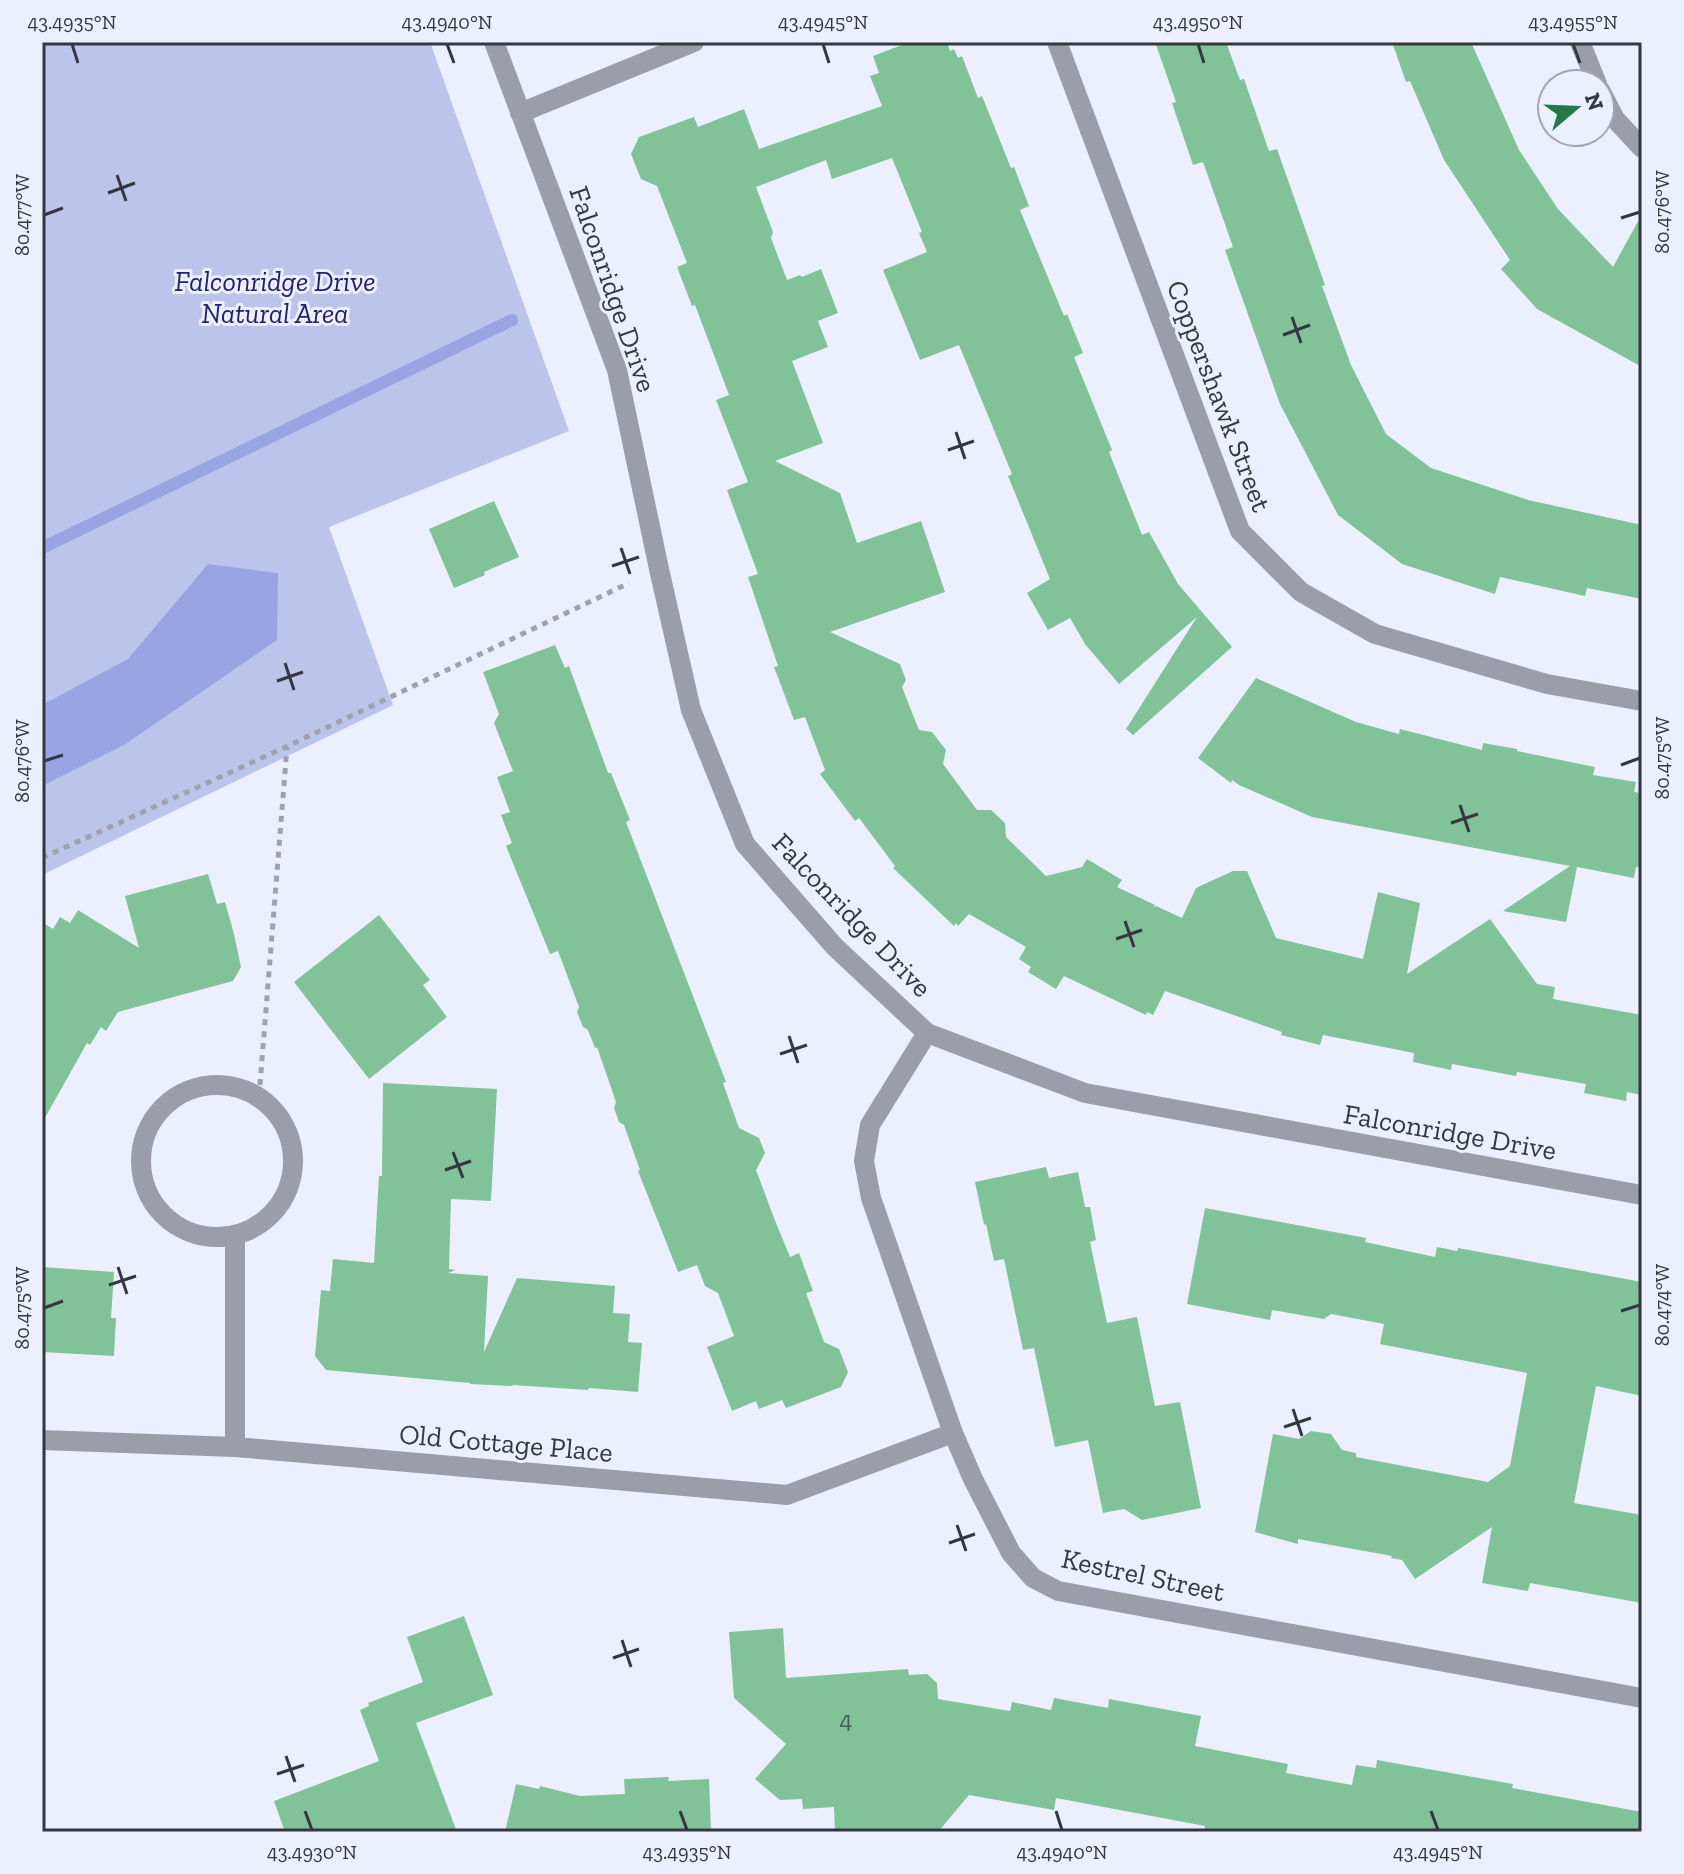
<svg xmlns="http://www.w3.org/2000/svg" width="1684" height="1874" font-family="'Zilla Slab',serif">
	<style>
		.green { fill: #bbc4ea }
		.water { fill: #99a5e2 }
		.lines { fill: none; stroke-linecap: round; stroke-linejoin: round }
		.stream { stroke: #99a5e2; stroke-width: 12 }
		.building { fill: #81c298 }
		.path { stroke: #9fa2ae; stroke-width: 5; stroke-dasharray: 6 6; stroke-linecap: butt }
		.minor { stroke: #9b9da8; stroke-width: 20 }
		.ticks { fill: none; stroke: #353740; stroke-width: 3 }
		.labels { text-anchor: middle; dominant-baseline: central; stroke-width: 6; stroke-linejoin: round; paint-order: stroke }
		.number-label { font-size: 24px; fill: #485a56 }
		.park-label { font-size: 28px; font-style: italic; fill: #212268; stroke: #ecf0fe }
		.street-label { font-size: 28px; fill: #353740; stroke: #ecf0fe }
		.neatline { fill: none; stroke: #353740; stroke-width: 3 }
		.ticks-label { font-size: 20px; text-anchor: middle; fill: #353740 }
	</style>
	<rect width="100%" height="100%" fill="#ecf0fe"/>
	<path class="green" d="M 42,42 L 430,42 L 569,431 L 329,527 L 393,705 L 42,875 Z"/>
	<path class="water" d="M 208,564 L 278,573 L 277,640 L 124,745 L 42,786 L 42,705 L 128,659 Z"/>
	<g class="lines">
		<path class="stream" d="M 42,548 L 512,320"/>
	</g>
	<path class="building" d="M 910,42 L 947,42 L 950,51 L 954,49 L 958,58 L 962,56 L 978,98 L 982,96 L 1011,168 L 1014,167 L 1029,206 L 1020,210 L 1064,316 L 1067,314 L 1083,353 L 1074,357 L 1112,450 L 1109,452 L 1142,535 L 1149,532 L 1178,584 L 1232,647 L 1133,735 L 1126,729 L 1197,617 L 1119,684 L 1085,644 L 1070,618 L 1048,630 L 1027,593 L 1050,579 L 1008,476 L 1012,474 L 959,345 L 920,360 L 883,270 L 927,252 L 919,233 L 922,232 L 892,158 L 832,179 L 826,160 L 756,187 L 773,232 L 771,238 L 787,280 L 800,275 L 802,277 L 821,269 L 838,313 L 818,321 L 828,347 L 792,361 L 823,443 L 775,461 L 840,493 L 857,543 L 921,521 L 945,592 L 830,632 L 900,664 L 906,680 L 902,687 L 919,730 L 932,732 L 946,750 L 943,764 L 977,810 L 991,810 L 1005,823 L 1006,837 L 1046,876 L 1082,867 L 1087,859 L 1122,880 L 1117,887 L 1155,905 L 1153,907 L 1156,906 L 1182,918 L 1196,888 L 1233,871 L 1247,871 L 1276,938 L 1363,959 L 1378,892 L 1420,903 L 1407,974 L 1490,919 L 1537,984 L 1555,987 L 1553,999 L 1642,1015 L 1642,1095 L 1627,1092 L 1626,1101 L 1584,1093 L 1586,1084 L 1517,1072 L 1516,1076 L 1452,1064 L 1451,1070 L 1413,1062 L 1414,1053 L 1323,1035 L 1320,1045 L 1281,1035 L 1282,1032 L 1165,991 L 1153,1015 L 1147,1012 L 1146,1015 L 1064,976 L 1056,989 L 1028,972 L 1031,967 L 1019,959 L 1026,947 L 969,914 L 958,926 L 956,923 L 954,926 L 893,868 L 895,866 L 859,818 L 855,821 L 820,774 L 825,770 L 805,717 L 794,720 L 774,667 L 778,666 L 748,577 L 758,574 L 727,490 L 748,482 L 716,400 L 729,395 L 695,305 L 692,306 L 677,267 L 687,263 L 657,186 L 641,179 L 631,154 L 639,137 L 694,117 L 698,127 L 744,109 L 759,149 L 882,106 L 870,76 L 879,73 L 873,56 Z
		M 1155,42 L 1226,42 L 1240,80 L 1244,79 L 1269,151 L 1277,149 L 1325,285 L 1322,286 L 1351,365 L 1386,434 L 1431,468 L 1528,500 L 1642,525 L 1642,599 L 1587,588 L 1585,596 L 1500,577 L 1495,594 L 1402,564 L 1338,515 L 1280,404 L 1225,250 L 1233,247 L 1203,162 L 1193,165 L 1172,103 L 1176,102 Z
		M 1392,42 L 1471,42 L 1519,150 L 1558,209 L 1613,267 L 1642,214 L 1642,367 L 1537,309 L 1501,269 L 1510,260 L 1444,160 L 1410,81 L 1406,82 Z
		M 494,501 L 519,557 L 484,572 L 485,575 L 454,588 L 429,529 Z
		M 555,645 L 565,668 L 569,666 L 608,773 L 611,773 L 630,820 L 626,822 L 726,1082 L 723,1083 L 739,1128 L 759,1138 L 765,1153 L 756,1170 L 774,1218 L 790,1257 L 799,1253 L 813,1291 L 806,1293 L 824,1342 L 839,1349 L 848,1372 L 841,1387 L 786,1408 L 782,1400 L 759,1409 L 756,1401 L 732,1411 L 707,1347 L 734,1336 L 718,1293 L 705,1286 L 697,1265 L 678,1272 L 638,1171 L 640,1170 L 624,1125 L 619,1122 L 614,1108 L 616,1102 L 597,1047 L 595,1048 L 588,1030 L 583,1027 L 577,1012 L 579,1007 L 558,951 L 550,954 L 506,846 L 512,843 L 501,815 L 510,812 L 497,777 L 513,771 L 494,723 L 499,714 L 483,672 Z
		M 1256,678 L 1356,722 L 1399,734 L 1400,729 L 1482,750 L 1483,743 L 1517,749 L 1517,751 L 1595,767 L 1593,775 L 1636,782 L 1634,792 L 1642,793 L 1642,868 L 1636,867 L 1634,878 L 1577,867 L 1566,922 L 1503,911 L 1570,866 L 1312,817 L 1239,785 L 1232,780 L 1231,783 L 1198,758 Z
		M 208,874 L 217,904 L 225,902 L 234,934 L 241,967 L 233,981 L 118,1012 L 106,1031 L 101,1027 L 90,1045 L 87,1043 L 42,1123 L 42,922 L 53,929 L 60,917 L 70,923 L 78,910 L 139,948 L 125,896 Z
		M 379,915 L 430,980 L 423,985 L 447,1017 L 369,1079 L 294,982 Z
		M 383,1083 L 497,1089 L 491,1201 L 451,1199 L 449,1269 L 456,1270 L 448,1273 L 488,1276 L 484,1352 L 517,1278 L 615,1286 L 613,1313 L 630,1314 L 628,1342 L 642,1343 L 638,1392 L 589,1388 L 588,1390 L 513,1385 L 512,1386 L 470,1384 L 470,1383 L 326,1370 L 315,1356 L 321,1290 L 330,1291 L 333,1259 L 374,1263 L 379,1176 L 382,1176 Z
		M 1046,1167 L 1049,1178 L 1078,1172 L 1085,1207 L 1090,1207 L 1096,1240 L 1090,1242 L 1107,1323 L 1137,1317 L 1155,1406 L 1180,1402 L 1201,1508 L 1142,1520 L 1124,1509 L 1103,1513 L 1088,1440 L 1055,1447 L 1034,1348 L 1023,1350 L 1004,1259 L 994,1261 L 986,1224 L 984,1225 L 975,1182 Z
		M 1205,1208 L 1366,1238 L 1365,1242 L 1435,1257 L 1437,1247 L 1457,1251 L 1458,1248 L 1642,1282 L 1642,1396 L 1596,1386 L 1574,1503 L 1642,1515 L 1642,1603 L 1530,1583 L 1528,1591 L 1482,1583 L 1492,1527 L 1415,1579 L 1402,1560 L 1391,1558 L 1392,1556 L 1298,1539 L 1298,1544 L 1255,1532 L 1273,1434 L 1299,1439 L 1311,1431 L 1331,1434 L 1342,1450 L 1356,1453 L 1356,1457 L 1488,1482 L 1510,1466 L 1527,1373 L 1380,1344 L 1384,1324 L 1331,1314 L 1324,1319 L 1272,1310 L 1270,1320 L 1187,1304 Z
		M 42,1267 L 114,1272 L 111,1318 L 116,1318 L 114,1356 L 42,1352 Z
		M 464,1616 L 493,1695 L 416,1723 L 457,1832 L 285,1832 L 274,1801 L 379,1761 L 360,1710 L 369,1706 L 368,1703 L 423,1682 L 407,1637 Z
		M 783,1628 L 786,1678 L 908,1669 L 909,1675 L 927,1674 L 937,1683 L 938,1699 L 1010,1711 L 1012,1702 L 1051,1710 L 1054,1698 L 1108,1708 L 1109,1699 L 1201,1716 L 1195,1746 L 1288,1764 L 1286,1773 L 1352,1785 L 1356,1765 L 1376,1768 L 1377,1760 L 1513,1784 L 1512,1788 L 1642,1812 L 1642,1832 L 1204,1832 L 1205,1826 L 1056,1798 L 1054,1810 L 969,1795 L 938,1832 L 835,1832 L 834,1807 L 803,1809 L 802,1799 L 780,1800 L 755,1779 L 786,1744 L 734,1698 L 729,1632 Z
		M 669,1777 L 668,1781 L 709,1779 L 711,1832 L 505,1832 L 516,1784 L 539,1789 L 540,1786 L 580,1796 L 625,1794 L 624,1779 Z"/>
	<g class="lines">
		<path class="path" d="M 42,858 L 288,746 L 629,583
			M 259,1097 L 287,747"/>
		<path class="minor" d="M 494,42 L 617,370 L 659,569 L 691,710 L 745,844 L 835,947 L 927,1033 L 1085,1093 L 1642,1195
			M 1057,42 L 1240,531 L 1301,592 L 1375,634 L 1547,684 L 1642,701
			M 1580,42 L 1597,84
			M 1600,90 L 1615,119 L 1642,148
			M 520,113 L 694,42
			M 927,1033 L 870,1125 L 864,1161 L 871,1198 L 953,1433 L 973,1479 L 1011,1553 L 1033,1578 L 1058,1591 L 1642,1698
			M141 1161a76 76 0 1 1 152 0a76 76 0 1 1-152 0Z
			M 235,1235 L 235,1447
			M 42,1440 L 235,1447 L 787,1495 L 953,1433"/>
	</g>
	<path class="ticks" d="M 72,44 L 78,63M 447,44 L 454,63M 823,44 L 829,63M 1198,44 L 1204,63M 1573,44 L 1580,63M 117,175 L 126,201M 108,193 L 135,183M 44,215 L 63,208M 1621,218 L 1640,212M 1292,317 L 1301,343M 1283,335 L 1310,325M 956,432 L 965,459M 948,450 L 974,441M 621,548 L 630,574M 612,566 L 639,557M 285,663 L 294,690M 277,681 L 303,672M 44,761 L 63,755M 1621,765 L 1640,758M 1460,805 L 1469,832M 1451,823 L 1478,814M 1125,921 L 1134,947M 1116,939 L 1142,930M 789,1036 L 798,1063M 780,1054 L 807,1045M 453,1152 L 463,1178M 445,1170 L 471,1161M 118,1267 L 127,1294M 109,1285 L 136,1276M 44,1308 L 63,1301M 1621,1311 L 1640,1305M 1293,1409 L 1302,1436M 1284,1427 L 1311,1418M 957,1525 L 966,1551M 949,1543 L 975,1534M 622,1640 L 631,1667M 613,1658 L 639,1649M 286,1756 L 295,1782M 277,1774 L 304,1765M 305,1811 L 312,1830M 680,1811 L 687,1830M 1056,1811 L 1062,1830M 1431,1811 L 1438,1830"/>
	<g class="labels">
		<g class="number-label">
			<text x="846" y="1719">4</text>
		</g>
		<g class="park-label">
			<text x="275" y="281">Falconridge Drive<tspan x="275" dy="32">Natural Area</tspan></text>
		</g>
		<g class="street-label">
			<text transform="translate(613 289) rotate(71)">Falconridge Drive</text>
			<text transform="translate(1219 396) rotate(69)">Coppershawk Street</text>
			<text transform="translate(852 915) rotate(46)">Falconridge Drive</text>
			<text transform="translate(1450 1132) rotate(10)">Falconridge Drive</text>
			<text transform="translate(506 1443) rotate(5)">Old Cottage Place</text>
			<text transform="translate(1143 1575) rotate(12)">Kestrel Street</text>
		</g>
	</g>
	<rect width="1684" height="1874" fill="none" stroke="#ecf0fe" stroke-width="88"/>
	<g transform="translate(1576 108) rotate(71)"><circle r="38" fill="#ecf0fe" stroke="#a3a6b2" stroke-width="2"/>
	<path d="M0-6L14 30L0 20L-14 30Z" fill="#25784a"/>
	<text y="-12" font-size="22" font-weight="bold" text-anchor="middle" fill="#353740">N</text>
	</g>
	<rect x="44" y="44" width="1596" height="1786" class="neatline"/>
	<g class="ticks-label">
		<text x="72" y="29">43.4935°N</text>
		<text x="447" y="29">43.4940°N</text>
		<text x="823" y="29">43.4945°N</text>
		<text x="1198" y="29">43.4950°N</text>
		<text x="1573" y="29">43.4955°N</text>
		<text transform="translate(1662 212) rotate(-90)" y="7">80.476°W</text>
		<text transform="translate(22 215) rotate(-90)" y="7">80.477°W</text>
		<text transform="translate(1662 758) rotate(-90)" y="7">80.475°W</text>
		<text transform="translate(22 761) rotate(-90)" y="7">80.476°W</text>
		<text transform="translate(1662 1305) rotate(-90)" y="7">80.474°W</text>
		<text transform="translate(22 1308) rotate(-90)" y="7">80.475°W</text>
		<text x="312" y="1859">43.4930°N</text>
		<text x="687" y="1859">43.4935°N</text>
		<text x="1062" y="1859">43.4940°N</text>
		<text x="1438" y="1859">43.4945°N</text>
	</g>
</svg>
